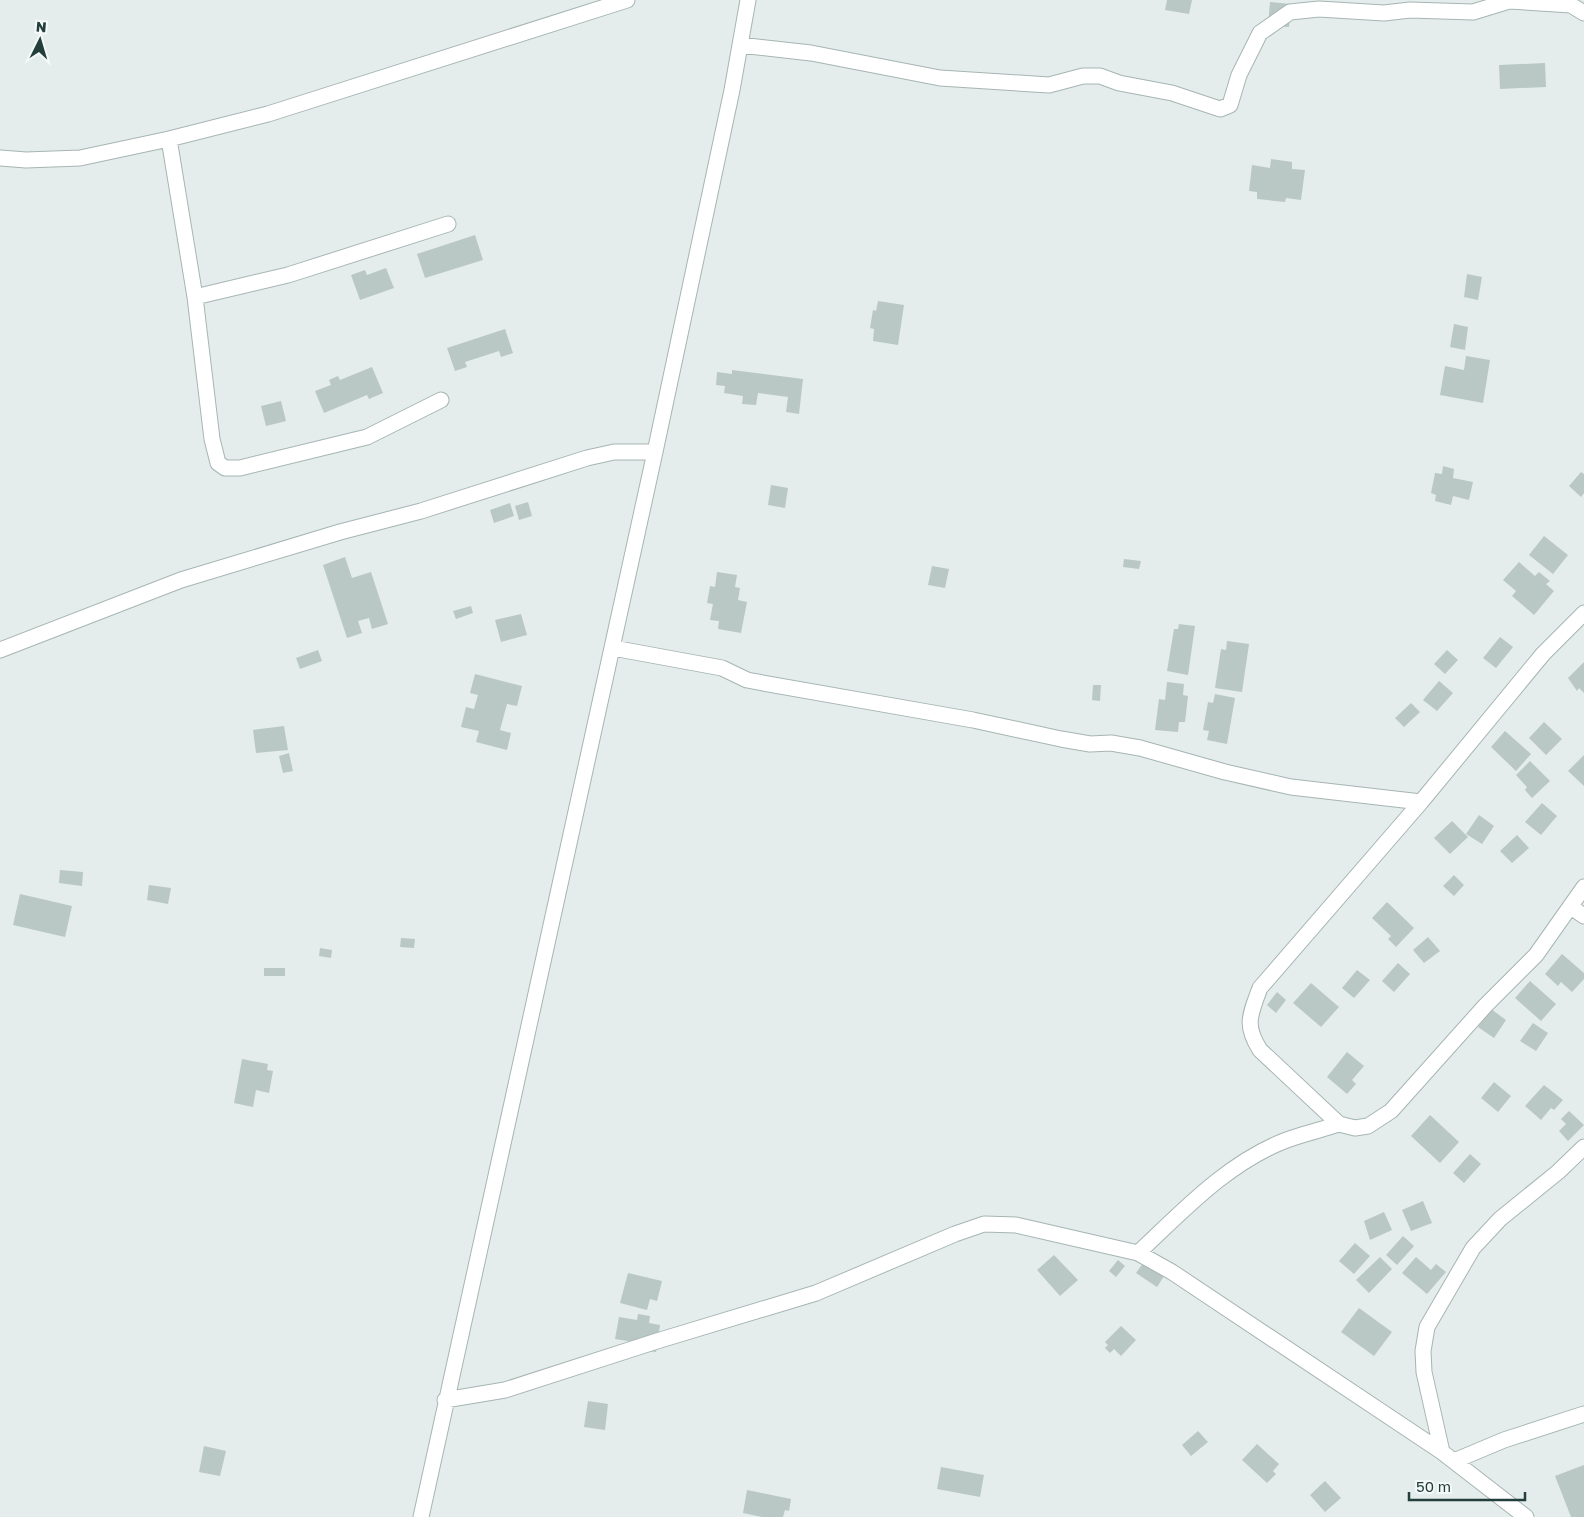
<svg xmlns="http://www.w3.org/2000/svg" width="1584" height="1517" font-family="'Golos Text',sans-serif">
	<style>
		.building { fill: #b9c8c4 }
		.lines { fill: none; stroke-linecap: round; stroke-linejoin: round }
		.minor-casing { stroke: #a6b5b3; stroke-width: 17 }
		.minor { stroke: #fff; stroke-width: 15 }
	</style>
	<rect width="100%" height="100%" fill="#e4edeb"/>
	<path class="building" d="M 1167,0 L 1192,0 L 1189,14 L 1165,10 Z
		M 1270,2 L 1291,4 L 1289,27 L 1268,26 Z
		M 1545,63 L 1546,87 L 1500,89 L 1499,65 Z
		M 1271,159 L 1292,162 L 1292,169 L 1305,170 L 1301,200 L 1286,198 L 1285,202 L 1257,199 L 1257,192 L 1249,191 L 1252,165 L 1270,168 Z
		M 475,235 L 483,260 L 425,278 L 417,254 Z
		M 386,268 L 394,288 L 360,300 L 351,275 L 365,270 L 367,275 Z
		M 1467,274 L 1482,277 L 1478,300 L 1464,297 Z
		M 878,301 L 904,305 L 898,345 L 873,341 L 874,329 L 870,328 L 873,310 L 876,311 Z
		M 1454,324 L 1468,327 L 1465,350 L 1450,347 Z
		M 505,329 L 513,353 L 501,357 L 499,351 L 465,362 L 467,367 L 455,371 L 447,348 Z
		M 1466,356 L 1490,360 L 1483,403 L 1440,395 L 1445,366 L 1464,370 Z
		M 372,367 L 383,393 L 369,399 L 367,395 L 324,413 L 315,391 L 331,385 L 329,380 L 338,376 L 340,380 Z
		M 732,370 L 803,379 L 799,414 L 786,412 L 788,397 L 758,393 L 756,405 L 742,404 L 743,396 L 724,393 L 725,386 L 716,385 L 717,372 L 732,374 Z
		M 281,401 L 286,421 L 266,426 L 261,406 Z
		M 1443,466 L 1454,469 L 1453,478 L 1473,482 L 1469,500 L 1453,496 L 1451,505 L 1435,501 L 1436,495 L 1431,493 L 1435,473 L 1442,474 Z
		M 1581,472 L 1584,474 L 1584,493 L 1581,497 L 1569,486 Z
		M 771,485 L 788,488 L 785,508 L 768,505 Z
		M 528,502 L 532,516 L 519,520 L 515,506 Z
		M 510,503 L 514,516 L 494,523 L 490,510 Z
		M 1544,536 L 1568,555 L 1553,574 L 1529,555 Z
		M 345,557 L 352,578 L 371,572 L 388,624 L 372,629 L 369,618 L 358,621 L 362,633 L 347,638 L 323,565 Z
		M 1124,559 L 1141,561 L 1139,569 L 1123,567 Z
		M 1519,562 L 1535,576 L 1539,572 L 1550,581 L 1546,584 L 1554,591 L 1534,615 L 1512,596 L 1516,591 L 1503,580 Z
		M 932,566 L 949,569 L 945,588 L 928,585 Z
		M 717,572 L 737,575 L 735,587 L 740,588 L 738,600 L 747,602 L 741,633 L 718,629 L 719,621 L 710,620 L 713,604 L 707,603 L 710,586 L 715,587 Z
		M 471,606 L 473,613 L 456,619 L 453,611 Z
		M 521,614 L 527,635 L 501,642 L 495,620 Z
		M 1179,624 L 1195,626 L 1188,675 L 1167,671 L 1174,629 L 1178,629 Z
		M 1500,637 L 1513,647 L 1496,668 L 1483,658 Z
		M 1227,641 L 1249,644 L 1242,692 L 1215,688 L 1221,649 L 1226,650 Z
		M 318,650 L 322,661 L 300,669 L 296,658 Z
		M 1447,650 L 1458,660 L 1445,674 L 1434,664 Z
		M 1584,662 L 1584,693 L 1579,688 L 1577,691 L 1568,678 Z
		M 475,674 L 522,686 L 517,706 L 507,704 L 500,730 L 511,733 L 507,750 L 476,742 L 479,731 L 461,727 L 466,707 L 474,709 L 478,695 L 470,693 Z
		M 1439,681 L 1453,693 L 1437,711 L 1423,700 Z
		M 1167,682 L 1184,684 L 1183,695 L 1188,696 L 1185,722 L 1179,722 L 1178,732 L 1155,730 L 1159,699 L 1165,700 Z
		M 1093,685 L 1101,685 L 1100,701 L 1092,700 Z
		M 1215,694 L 1235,698 L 1227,744 L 1207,740 L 1209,731 L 1203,730 L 1208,702 L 1213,703 Z
		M 1411,703 L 1420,712 L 1404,727 L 1395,718 Z
		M 1544,722 L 1562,739 L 1546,755 L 1529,738 Z
		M 284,726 L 288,750 L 256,753 L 253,730 Z
		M 1505,731 L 1531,754 L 1516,771 L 1491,747 Z
		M 289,753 L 293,771 L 283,773 L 279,756 Z
		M 1584,755 L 1584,786 L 1568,771 Z
		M 1530,761 L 1550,781 L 1532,798 L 1525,790 L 1527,787 L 1516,775 Z
		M 1542,803 L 1557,816 L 1541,835 L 1525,822 Z
		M 1479,815 L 1494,826 L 1482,844 L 1466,834 Z
		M 1452,821 L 1468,837 L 1450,854 L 1434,838 Z
		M 1517,835 L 1529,848 L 1512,863 L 1500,851 Z
		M 60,870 L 83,872 L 82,886 L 59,883 Z
		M 1454,875 L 1464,885 L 1454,896 L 1443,886 Z
		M 149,885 L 171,888 L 168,904 L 147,900 Z
		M 20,894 L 72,906 L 65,937 L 13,925 Z
		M 1387,902 L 1414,928 L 1396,947 L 1388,939 L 1391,936 L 1372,918 Z
		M 1428,937 L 1440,951 L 1424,963 L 1413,950 Z
		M 401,938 L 415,939 L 414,948 L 400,947 Z
		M 320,948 L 332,950 L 331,958 L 319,956 Z
		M 1562,954 L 1584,973 L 1584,979 L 1572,992 L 1561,982 L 1558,986 L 1545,974 Z
		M 1398,963 L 1410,974 L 1394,992 L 1382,981 Z
		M 264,968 L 285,968 L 285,976 L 264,976 Z
		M 1357,970 L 1370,980 L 1354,998 L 1342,988 Z
		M 1530,981 L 1556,1004 L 1541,1021 L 1515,998 Z
		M 1311,983 L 1339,1007 L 1321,1027 L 1293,1003 Z
		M 1277,992 L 1286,1000 L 1276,1013 L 1267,1005 Z
		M 1491,1009 L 1506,1020 L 1494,1038 L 1478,1027 Z
		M 1533,1023 L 1548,1033 L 1536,1051 L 1520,1041 Z
		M 1347,1052 L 1364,1066 L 1352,1080 L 1356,1084 L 1347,1094 L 1327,1077 Z
		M 242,1059 L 268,1064 L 267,1070 L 273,1071 L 269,1093 L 256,1090 L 253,1107 L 234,1103 Z
		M 1494,1082 L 1511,1096 L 1498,1112 L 1481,1098 Z
		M 1544,1085 L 1563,1100 L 1554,1110 L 1551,1108 L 1541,1120 L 1525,1106 Z
		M 1569,1111 L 1584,1125 L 1568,1141 L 1559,1131 L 1566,1124 L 1561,1119 Z
		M 1430,1115 L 1459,1142 L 1440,1163 L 1411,1136 Z
		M 1470,1154 L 1481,1164 L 1464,1183 L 1453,1173 Z
		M 1423,1201 L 1432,1223 L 1411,1231 L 1402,1210 Z
		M 1384,1212 L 1392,1230 L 1370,1240 L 1364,1221 Z
		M 1403,1236 L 1414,1246 L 1397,1265 L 1386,1255 Z
		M 1355,1243 L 1370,1256 L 1354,1274 L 1339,1261 Z
		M 1054,1255 L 1078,1280 L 1060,1296 L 1037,1270 Z
		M 1380,1257 L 1392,1269 L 1369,1293 L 1356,1280 Z
		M 1416,1257 L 1431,1270 L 1436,1264 L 1446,1272 L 1427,1294 L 1402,1273 Z
		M 1146,1259 L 1166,1273 L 1157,1287 L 1136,1273 Z
		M 1118,1260 L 1125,1266 L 1116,1277 L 1109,1271 Z
		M 628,1273 L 662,1281 L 657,1301 L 650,1299 L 647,1310 L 620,1303 Z
		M 1359,1308 L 1392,1332 L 1374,1356 L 1341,1332 Z
		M 638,1314 L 650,1316 L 649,1323 L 660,1325 L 656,1352 L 639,1350 L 640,1343 L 615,1339 L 619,1317 L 637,1320 Z
		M 1121,1326 L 1136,1340 L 1121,1356 L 1114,1349 L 1110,1353 L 1105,1348 L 1108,1345 L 1105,1342 Z
		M 588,1401 L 608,1404 L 605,1430 L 584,1427 Z
		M 1198,1431 L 1208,1442 L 1191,1456 L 1182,1445 Z
		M 1257,1444 L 1279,1464 L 1273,1471 L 1276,1474 L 1267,1483 L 1242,1460 Z
		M 204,1446 L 226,1451 L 220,1476 L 199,1472 Z
		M 1584,1465 L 1584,1517 L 1571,1517 L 1555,1476 Z
		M 941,1467 L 984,1475 L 980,1497 L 937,1489 Z
		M 1325,1481 L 1341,1498 L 1325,1512 L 1310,1495 Z
		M 747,1490 L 791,1499 L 789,1511 L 785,1510 L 783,1517 L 762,1517 L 743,1513 Z"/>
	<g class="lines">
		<defs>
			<path id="minor" d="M 740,45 L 811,53 L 940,78 L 1049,85 L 1083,76 L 1100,76 L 1119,83 L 1172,93 L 1220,109 L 1230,105 L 1239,75 L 1260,33 L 1290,12 L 1319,9 L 1384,13 L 1410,10 L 1473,12 L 1509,1 L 1571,5 L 1584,13
				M 169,139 L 195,297 L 212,439 L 218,463 L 225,468 L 240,468 L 367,437 L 441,400
				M 0,158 L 26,160 L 80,158 L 169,139 L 268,114 L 627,0
				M 195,297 L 288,275 L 448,224
				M 1584,613 L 1543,654 L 1421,802 L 1260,988 C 1250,1015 1244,1025 1260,1050 L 1339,1124 L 1355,1128 L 1368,1126 L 1391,1111 L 1485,1006 L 1536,955 L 1584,887
				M 613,648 L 722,668 L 747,680 L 763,683 L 973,720 L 1061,739 L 1090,744 L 1111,743 L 1140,748 L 1225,772 L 1291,787 L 1421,802
				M 0,650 L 181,580 L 340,532 L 421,511 L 587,458 L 614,452 L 655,452
				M 1571,907 L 1584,916
				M 1138,1253 C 1182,1212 1226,1164 1284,1141 C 1302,1134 1321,1130 1339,1124
				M 445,1400 L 505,1390 L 657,1341 L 816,1293 L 955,1234 L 984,1224 L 1016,1225 L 1138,1253 L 1172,1272 L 1442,1452 L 1526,1517
				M 1442,1452 L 1424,1372 L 1423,1351 L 1427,1327 L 1473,1248 L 1500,1219 L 1558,1172 L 1584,1147
				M 1454,1461 L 1504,1440 L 1584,1414
				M 421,1517 L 655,452 L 732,90 L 748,0"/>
		</defs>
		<use href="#minor" class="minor-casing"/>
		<use href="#minor" class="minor"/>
	</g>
	<g transform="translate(40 40) rotate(5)" stroke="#f4faf8" stroke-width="4" paint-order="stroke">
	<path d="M0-4L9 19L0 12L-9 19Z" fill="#233f3c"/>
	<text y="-8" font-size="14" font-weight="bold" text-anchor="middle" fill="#233f3c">N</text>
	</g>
	<path d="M1409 1492v8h116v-8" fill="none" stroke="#233f3c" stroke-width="2.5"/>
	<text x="1416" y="1492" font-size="15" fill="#233f3c" stroke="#f4faf8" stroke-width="4" paint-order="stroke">50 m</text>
</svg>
